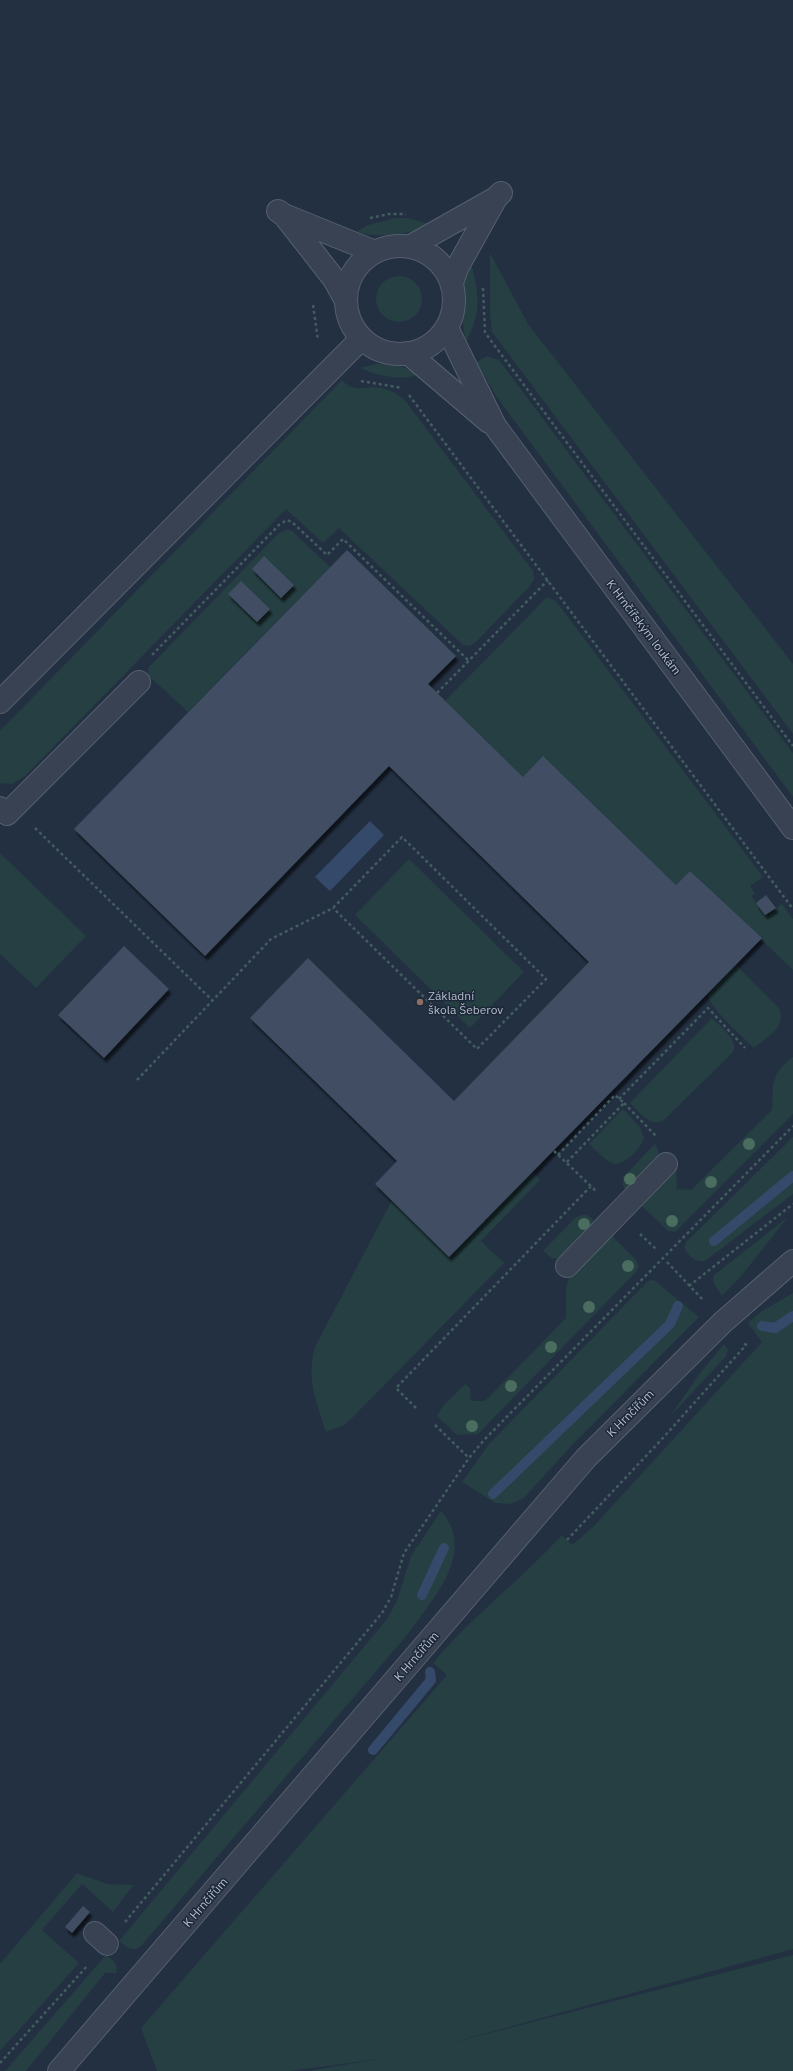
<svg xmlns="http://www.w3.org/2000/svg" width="793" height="2071" font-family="'IBM Plex Sans',sans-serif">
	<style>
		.green { fill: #253f43 }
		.water { fill: #354a6a }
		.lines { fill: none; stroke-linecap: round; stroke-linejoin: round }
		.stream { stroke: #354a6a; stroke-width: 10 }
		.building { fill: #3f4e62; filter: url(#shadow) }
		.minor-casing { stroke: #55606f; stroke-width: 24 }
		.path { stroke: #435c60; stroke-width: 2.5; stroke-dasharray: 3 3; stroke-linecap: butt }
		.minor { stroke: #384252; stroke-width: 22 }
		.tree { fill: #4a6d5f }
		.education-dot { fill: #8d6e63; stroke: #1c2737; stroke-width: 1.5 }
		.labels { text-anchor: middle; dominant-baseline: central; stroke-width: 3; stroke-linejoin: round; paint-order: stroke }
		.street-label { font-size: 12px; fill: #b4bdcc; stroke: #1c2737 }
		.poi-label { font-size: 12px; fill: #b4bdcc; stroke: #1c2737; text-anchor: start }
	</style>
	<defs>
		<filter id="shadow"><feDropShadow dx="2.5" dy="4.5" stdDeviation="1" flood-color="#0009"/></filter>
	</defs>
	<rect width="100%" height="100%" fill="#233042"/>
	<path class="green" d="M 395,218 L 408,218 L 432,225 C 412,234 377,239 356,232 L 368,225 Z
		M 490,253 L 528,324 L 793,664 L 793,734 L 492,332 L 490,314 Z
		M 471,264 C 480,294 481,314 466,341 C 460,319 461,285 471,264 Z
		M376 299a23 23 0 1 1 46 0a23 23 0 1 1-46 0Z
		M 487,356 L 499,360 L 793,753 L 793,797 L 496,396 L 476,362 Z
		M 393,363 L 421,375 C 398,380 381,377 360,368 L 376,364 Z
		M 342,380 C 353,394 366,385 381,388 C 389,389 397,394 404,399 L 533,571 L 534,579 L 529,587 L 475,643 L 469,646 L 463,645 L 339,528 L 323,543 L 286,509 L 25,776 L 12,784 L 0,783 L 0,731 Z
		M 288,529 L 292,531 L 330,567 L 188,712 L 150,677 L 148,671 L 149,667 L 279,533 Z
		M 547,597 L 556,601 L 763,877 L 750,886 L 755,894 L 751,896 L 765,915 L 782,904 L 793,919 L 793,970 L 690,871 L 676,885 L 543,757 L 523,777 L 445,701 Z
		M 0,853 L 86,936 L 36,988 L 0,954 Z
		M 409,859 L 524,972 L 470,1028 L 355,915 Z
		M 736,965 L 778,1007 C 789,1026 767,1037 754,1048 C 744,1038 708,1007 708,994 Z
		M 712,1018 C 720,1026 739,1040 733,1052 L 664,1120 C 650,1128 639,1112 630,1103 Z
		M 793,1057 L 793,1114 L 675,1232 L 668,1231 L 640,1204 L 676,1169 L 677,1189 L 691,1190 L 772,1110 C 773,1084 771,1073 793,1057 Z
		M 623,1109 L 640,1127 L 644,1138 C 641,1148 625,1165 614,1164 L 605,1159 L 589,1144 Z
		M 793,1137 L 793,1194 L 705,1261 C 695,1263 689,1256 684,1248 L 686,1242 Z
		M 655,1144 L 658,1149 L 658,1159 L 627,1191 L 623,1186 L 623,1177 Z
		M 533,1172 L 540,1180 L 481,1241 L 504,1263 L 352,1418 L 344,1425 L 326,1432 C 316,1400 306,1380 315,1347 L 392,1200 L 449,1257 Z
		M 586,1214 L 596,1222 L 562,1257 L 553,1259 L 543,1251 L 576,1217 Z
		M 788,1217 L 742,1275 L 722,1296 L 714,1284 L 713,1276 Z
		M 611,1235 L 636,1260 L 639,1266 L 635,1273 L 478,1434 L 457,1435 L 437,1416 L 443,1406 L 465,1384 L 470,1388 L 471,1401 L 485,1401 L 566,1318 L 566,1287 L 569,1278 Z
		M 654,1280 L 699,1317 L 573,1444 L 524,1498 L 511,1504 L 495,1503 L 462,1482 L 489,1444 L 648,1281 Z
		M 793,1293 L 793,1949 L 447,2044 L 793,1955 L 793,2071 L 307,2071 L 379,2059 L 290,2071 L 157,2071 L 141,2028 L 447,1675 L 433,1663 C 472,1616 521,1580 562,1535 L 572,1545 L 594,1526 L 762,1342 L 748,1323 L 762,1311 Z
		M 724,1344 L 728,1350 L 726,1356 L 669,1418 L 700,1373 Z
		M 441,1511 C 478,1553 431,1601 407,1635 L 140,1947 C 131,1953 126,1946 119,1941 L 387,1619 L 397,1601 L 411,1556 Z
		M 77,1873 L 107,1884 L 133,1885 L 113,1912 L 82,1884 L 42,1930 L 79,1963 L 0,2051 L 0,1964 Z
		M 106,1955 C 112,1960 119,1964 116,1973 L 105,1973 L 26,2071 L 5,2071 Z"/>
	<path class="water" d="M 370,821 L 384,835 L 330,891 L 315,877 Z"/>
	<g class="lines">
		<path class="stream" d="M 714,1241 L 793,1176
			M 762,1326 L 775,1328 L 793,1316
			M 493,1494 L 670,1324 L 678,1306
			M 422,1595 L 444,1548
			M 373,1750 L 431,1680 L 430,1672"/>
	</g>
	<path class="building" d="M 347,550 L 456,656 L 428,684 L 523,777 L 543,756 L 676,885 L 690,871 L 762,938 L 449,1257 L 375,1184 L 397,1161 L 250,1018 L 308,958 L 454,1101 L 589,962 L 389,766 L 205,956 L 74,829 Z
		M 264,556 L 294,585 L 281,598 L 252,569 Z
		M 241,581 L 270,609 L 257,622 L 228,594 Z
		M 766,895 L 776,908 L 765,915 L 756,903 Z
		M 124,946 L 169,989 L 104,1058 L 58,1015 Z
		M 83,1906 L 90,1912 L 72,1933 L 65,1927 Z"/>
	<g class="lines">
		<defs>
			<path id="minor" d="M 278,211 L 284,215 L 375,252
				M 284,215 L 334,279 L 345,299
				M346 300a54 54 0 1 1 108 0a54 54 0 1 1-108 0Z
				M 411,246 L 496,198
				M 452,283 L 457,268 L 496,198 L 501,193
				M 447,328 L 495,426 L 793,828
				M 408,353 L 489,422
				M 0,702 L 362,338
				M 0,808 L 7,814 L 139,682
				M 567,1266 L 666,1164
				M 95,1933 L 107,1944
				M 59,2071 L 586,1458 L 723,1322 L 793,1261"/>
		</defs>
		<use href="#minor" class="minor-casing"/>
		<path class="path" d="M 370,218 L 389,214 L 406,214
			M 483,288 L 485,332 L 489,338 L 793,746
			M 313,305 L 318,340
			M 361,381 L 402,388
			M 409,395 L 793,909
			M 152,655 L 279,525 L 287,520 L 292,522 L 327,555 L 343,539 L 469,661
			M 437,693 L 548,580
			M 35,828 L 213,1001
			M 137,1080 L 271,939 L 333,908 L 402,837 L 546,979 L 477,1049 L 333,908
			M 619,1099 L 708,1008 L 745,1048
			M 624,1103 L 656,1136
			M 554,1151 L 597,1192
			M 558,1155 L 615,1095 L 624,1103 L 566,1163
			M 640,1234 L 657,1250
			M 667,1262 L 704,1301
			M 689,1286 L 793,1204
			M 416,1408 L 396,1388 L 591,1186
			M 435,1425 L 469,1458
			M 567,1540 L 662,1439 L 746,1345 L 744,1343
			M 125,1922 L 382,1613 L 391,1597 L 404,1553 L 469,1458 L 484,1440 L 793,1126
			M 0,2063 L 88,1965"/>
		<use href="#minor" class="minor"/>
	</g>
	<g class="tree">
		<circle cx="749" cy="1144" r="6"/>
		<circle cx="630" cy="1179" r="6"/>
		<circle cx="711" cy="1182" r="6"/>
		<circle cx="672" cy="1221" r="6"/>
		<circle cx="584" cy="1224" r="6"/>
		<circle cx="628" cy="1266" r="6"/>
		<circle cx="589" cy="1307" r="6"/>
		<circle cx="551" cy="1347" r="6"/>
		<circle cx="511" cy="1386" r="6"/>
		<circle cx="472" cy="1426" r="6"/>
	</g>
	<circle class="education-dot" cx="420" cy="1002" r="4"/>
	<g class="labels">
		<g class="street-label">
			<text transform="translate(644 627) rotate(53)">K Hrnčířským loukám</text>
			<text transform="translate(630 1413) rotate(-45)">K Hrnčířům</text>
			<text transform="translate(416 1656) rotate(-49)">K Hrnčířům</text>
			<text transform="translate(205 1902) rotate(-49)">K Hrnčířům</text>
		</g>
		<g class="poi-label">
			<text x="428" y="995">Základní<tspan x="428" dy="14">škola Šeberov</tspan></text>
		</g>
	</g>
</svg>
